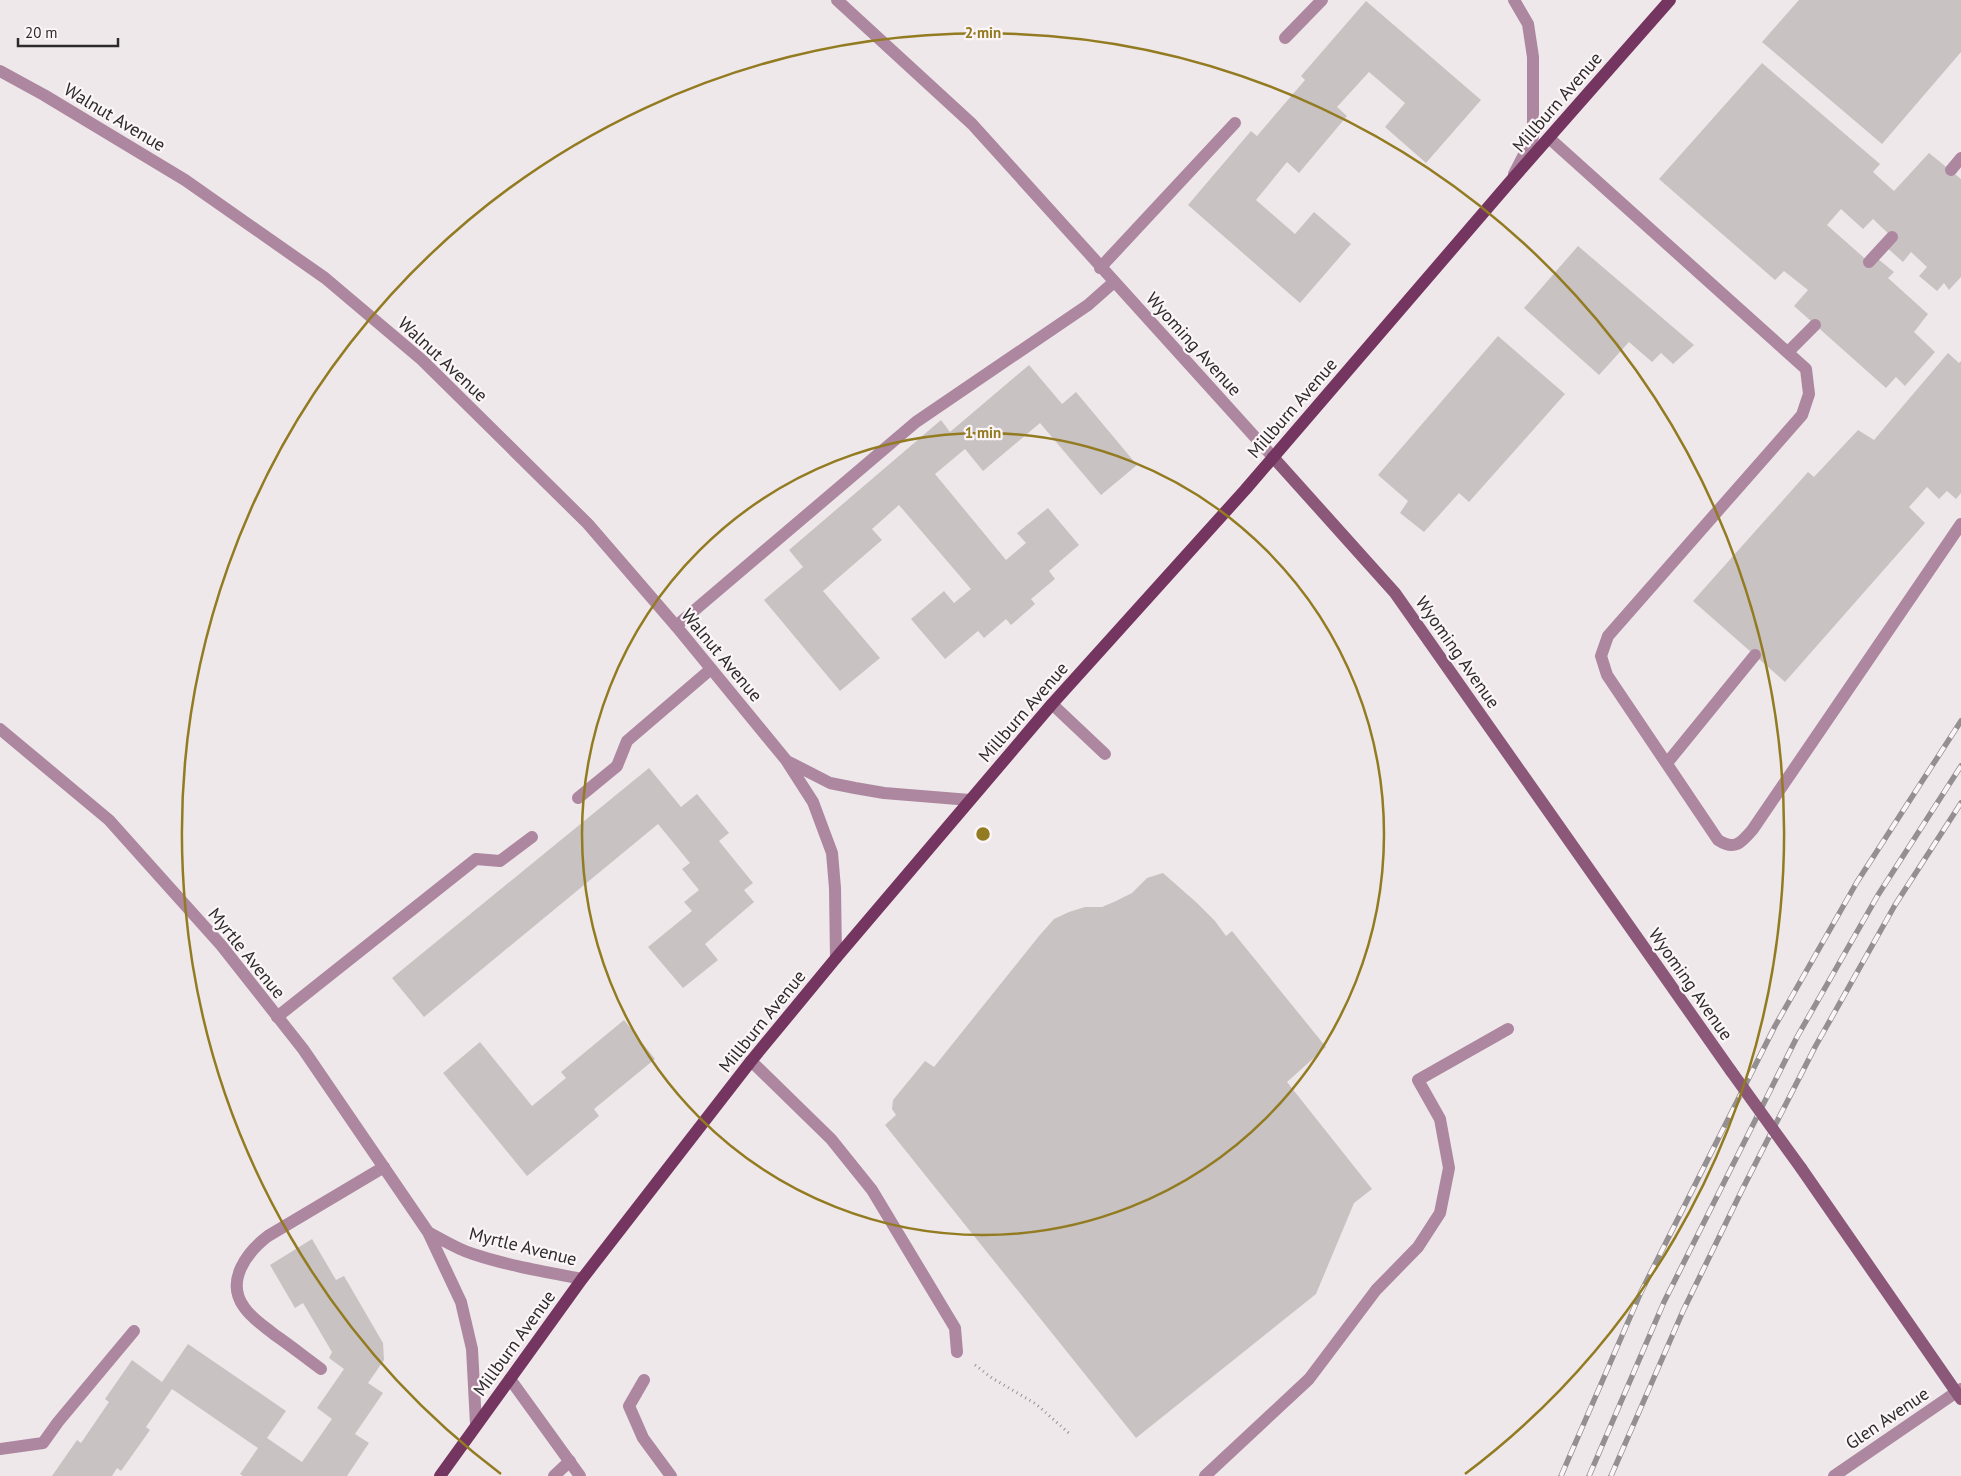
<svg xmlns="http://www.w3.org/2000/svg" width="1961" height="1476" font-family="'PT Sans',sans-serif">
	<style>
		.building { fill: #c9c2c2 }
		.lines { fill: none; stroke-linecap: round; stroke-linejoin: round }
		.path { stroke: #979293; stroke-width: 3; stroke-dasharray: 1 4; stroke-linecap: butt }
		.service { stroke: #ac879f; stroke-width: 12 }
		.minor { stroke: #ac879f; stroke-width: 12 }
		.secondary { stroke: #8c587a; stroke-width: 12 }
		.primary { stroke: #743560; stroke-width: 12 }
		.rail-casing { stroke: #948f90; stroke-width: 5.5 }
		.rail { stroke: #fcf5f7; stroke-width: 4; stroke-dasharray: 11; stroke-linecap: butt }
		.secondary-bridge { stroke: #8c587a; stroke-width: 12 }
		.ring { fill: none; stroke: #927b21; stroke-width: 2.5 }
		.labels { text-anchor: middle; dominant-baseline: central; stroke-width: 4.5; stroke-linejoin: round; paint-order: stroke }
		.street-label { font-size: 18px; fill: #2c2a2a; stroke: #fcf5f7 }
		.centre { fill: #927b21; stroke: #fcf5f7; stroke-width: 2.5 }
		.ring-label { font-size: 15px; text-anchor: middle; font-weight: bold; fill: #927b21; stroke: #fcf5f7; stroke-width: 4.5; stroke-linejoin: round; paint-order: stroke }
	</style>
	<rect width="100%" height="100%" fill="#efe8ea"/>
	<path class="building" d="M 1799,0 L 1961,0 L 1961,52 L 1882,144 L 1762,42 Z
		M 1366,1 L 1481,100 L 1426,163 L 1385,127 L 1405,103 L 1369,72 L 1337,107 L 1347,116 L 1299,173 L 1287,162 L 1256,200 L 1295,234 L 1314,212 L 1351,244 L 1300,303 L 1188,205 L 1251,131 L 1257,136 L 1305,80 L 1301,76 Z
		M 1762,63 L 1880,164 L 1873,172 L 1894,191 L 1929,153 L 1961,179 L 1961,277 L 1949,290 L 1944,283 L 1937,291 L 1919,276 L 1927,267 L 1911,252 L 1903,262 L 1885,246 L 1892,237 L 1873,219 L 1863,229 L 1841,209 L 1827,225 L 1871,264 L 1878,259 L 1894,272 L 1888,278 L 1928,314 L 1914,332 L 1935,352 L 1905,386 L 1896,377 L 1886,388 L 1794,306 L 1808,290 L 1784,271 L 1775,280 L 1659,179 Z
		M 1578,246 L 1694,345 L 1673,364 L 1661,353 L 1652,362 L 1629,342 L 1599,375 L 1524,308 Z
		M 1498,336 L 1565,394 L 1469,502 L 1459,493 L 1424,532 L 1400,513 L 1408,501 L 1378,475 Z
		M 1948,353 L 1959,363 L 1961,361 L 1961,493 L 1956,499 L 1947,491 L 1939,499 L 1927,487 L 1909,507 L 1925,523 L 1785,682 L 1693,601 L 1808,472 L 1814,477 L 1858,430 L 1874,440 Z
		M 1029,365 L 1062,404 L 1076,392 L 1137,465 L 1101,495 L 1040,423 L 983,471 L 965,449 L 935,474 L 1006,560 L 1026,543 L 1017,533 L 1048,508 L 1079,545 L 1049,571 L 1055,579 L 1031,599 L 1035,604 L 1011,625 L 1006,619 L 984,638 L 978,631 L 945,659 L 911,619 L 944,591 L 954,603 L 971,589 L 899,505 L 872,529 L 882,540 L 823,591 L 880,658 L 840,691 L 764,600 L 803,567 L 789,550 L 941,420 L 950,432 Z
		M 649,768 L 681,807 L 697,794 L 729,833 L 719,841 L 753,883 L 744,890 L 754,902 L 705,944 L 718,960 L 683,988 L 648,947 L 692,911 L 684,902 L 699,890 L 682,869 L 690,863 L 658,824 L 424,1017 L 392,978 Z
		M 1163,873 L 1197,903 L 1215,921 L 1226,936 L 1232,931 L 1326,1047 L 1287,1082 L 1372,1189 L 1354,1203 L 1316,1294 L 1136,1438 L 885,1125 L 896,1115 L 892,1109 L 893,1100 L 925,1061 L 934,1067 L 1039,936 L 1054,919 L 1069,912 L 1085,907 L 1102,907 L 1116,901 L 1132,893 L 1147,878 Z
		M 624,1020 L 655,1059 L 594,1109 L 599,1116 L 527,1176 L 443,1073 L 480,1042 L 532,1106 L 566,1078 L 561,1072 Z
		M 312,1239 L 336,1280 L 344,1276 L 383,1343 L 384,1360 L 368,1383 L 383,1393 L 355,1434 L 369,1443 L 347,1476 L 243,1476 L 240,1474 L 258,1448 L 172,1389 L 146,1427 L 150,1430 L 121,1471 L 117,1468 L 112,1476 L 52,1476 L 77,1440 L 81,1443 L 109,1402 L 105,1399 L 132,1360 L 162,1382 L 188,1344 L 286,1411 L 267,1438 L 302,1462 L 332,1419 L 317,1408 L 344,1369 L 329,1358 L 332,1352 L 303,1303 L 295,1308 L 270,1265 Z"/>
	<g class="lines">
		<path class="path" d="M 975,1365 L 992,1378 L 1036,1404 L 1071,1435"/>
		<path class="service" d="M 1285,38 L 1322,0
			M 1549,138 L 1806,369 L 1809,394 L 1802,415 L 1608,636 L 1601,656 L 1607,675 L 1718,840 C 1735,851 1741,843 1753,829 L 1961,524
			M 1951,170 L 1961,158
			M 1869,262 L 1892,237
			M 1100,268 L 1235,123
			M 1788,352 L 1815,325
			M 676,626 L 916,422 L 1088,305 L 1114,282
			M 1052,704 L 1105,754
			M 1667,763 L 1755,655
			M 578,798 L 617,766 L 627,741 L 711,669
			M 277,1017 L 476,859 L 500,861 L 532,837
			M 751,1061 L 831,1139 L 872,1190 L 955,1328 L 957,1352
			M 321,1369 C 306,1358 291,1346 275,1335 C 264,1326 252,1319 244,1307 C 225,1281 247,1252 268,1236 L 384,1167
			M 644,1380 L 629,1406 L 643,1438 L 671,1476
			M 0,1449 L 43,1443 L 58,1422 L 134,1331
			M 554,1476 L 570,1461
			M 1205,1476 L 1309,1379 L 1376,1290 L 1418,1247 L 1440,1213 L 1449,1168 L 1440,1119 L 1418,1080 L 1508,1029"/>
		<path class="minor" d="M 837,0 L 972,124 L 1273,457
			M 0,71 L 44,95 L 185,180 L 325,278 L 422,360 L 588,524 L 676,626 L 786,760 L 813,802 L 832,853 L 835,888 L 836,958
			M 1514,174 L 1533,137 L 1533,57 L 1528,24 L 1514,0
			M 0,729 L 109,820 L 221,945 L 303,1049 L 428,1232 C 443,1240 457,1249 473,1254 C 509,1266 546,1272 582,1279
			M 787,761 L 830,783 L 855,788 L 884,793 L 970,800
			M 428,1232 L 461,1302 L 472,1349 L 476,1424
			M 510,1379 L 580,1476
			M 1834,1476 L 1961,1389"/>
		<path class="secondary" d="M 1273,457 L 1395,593 L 1731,1071
			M 1801,1168 L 1961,1399"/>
		<path class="primary" d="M 440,1476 L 582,1279 L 751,1061 L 836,958 L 1052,704 L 1245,490 L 1509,183 L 1670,0"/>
		<defs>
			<path id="rail" d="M 1561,1476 L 1641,1292 L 1775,1026 L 1857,882 L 1961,721
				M 1589,1476 L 1664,1302 L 1797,1037 L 1878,895 L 1961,766
				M 1611,1476 L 1683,1311 L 1743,1188 L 1815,1047 L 1895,905 L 1961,803"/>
		</defs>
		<use href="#rail" class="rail-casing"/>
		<use href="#rail" class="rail"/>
		<path class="secondary-bridge" d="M 1731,1071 L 1801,1168"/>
	</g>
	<g class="ring">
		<circle cx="983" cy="834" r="401"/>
		<path d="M501 1474A801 801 0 1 1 1465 1474"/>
	</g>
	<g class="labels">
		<g class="street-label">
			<text transform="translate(1557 102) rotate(-49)">Millburn Avenue</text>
			<text transform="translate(115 117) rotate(31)">Walnut Avenue</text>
			<text transform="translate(1194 344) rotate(48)">Wyoming Avenue</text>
			<text transform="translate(443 359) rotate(43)">Walnut Avenue</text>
			<text transform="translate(1292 408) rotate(-49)">Millburn Avenue</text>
			<text transform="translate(1458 652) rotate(55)">Wyoming Avenue</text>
			<text transform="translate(722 655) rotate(50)">Walnut Avenue</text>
			<text transform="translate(1023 712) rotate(-49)">Millburn Avenue</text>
			<text transform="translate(247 953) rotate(51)">Myrtle Avenue</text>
			<text transform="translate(1691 984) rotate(55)">Wyoming Avenue</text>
			<text transform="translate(762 1021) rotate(-51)">Millburn Avenue</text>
			<text transform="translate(523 1246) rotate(14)">Myrtle Avenue</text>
			<text transform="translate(514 1343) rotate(-54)">Millburn Avenue</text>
			<text transform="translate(1887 1418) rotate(-34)">Glen Avenue</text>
		</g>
	</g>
	<circle cx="983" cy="834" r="8" class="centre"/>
	<g class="ring-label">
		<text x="983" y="38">2 min</text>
		<text x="983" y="438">1 min</text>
	</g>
	<path d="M18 38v8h100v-8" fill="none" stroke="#2c2a2a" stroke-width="2.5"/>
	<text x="25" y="38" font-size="15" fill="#2c2a2a" stroke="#fcf5f7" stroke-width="4" paint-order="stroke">20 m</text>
</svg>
